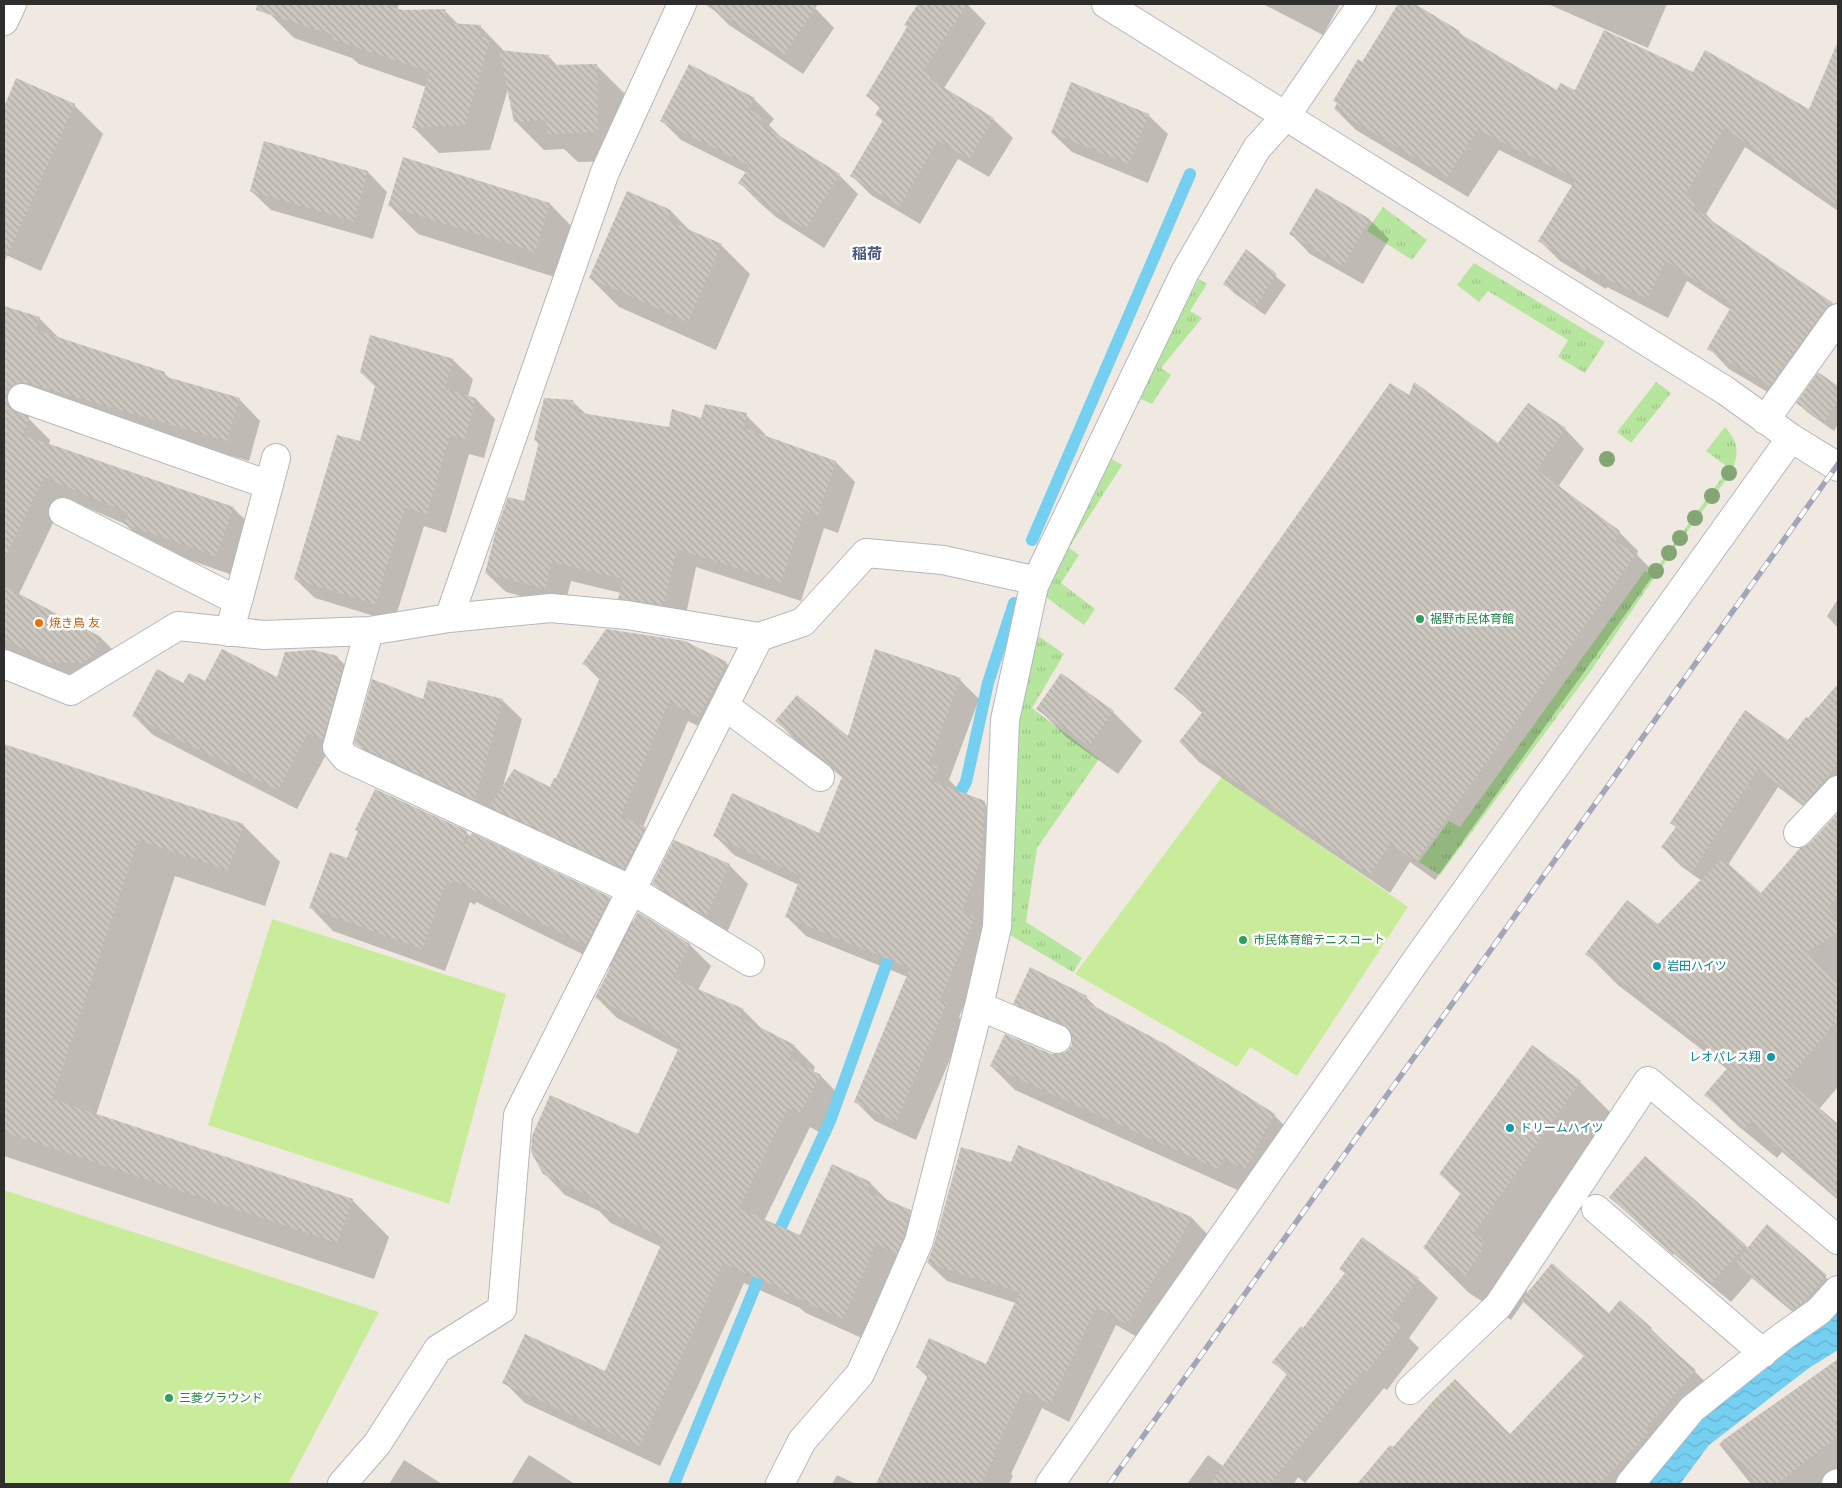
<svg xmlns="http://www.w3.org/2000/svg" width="1842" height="1488" font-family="Arial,'Noto Sans JP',sans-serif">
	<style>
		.grass { fill: url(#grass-tufts) }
		.pitch { fill: #c9ec9a }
		.water { fill: url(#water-waves) }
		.shadow { fill: #0003 }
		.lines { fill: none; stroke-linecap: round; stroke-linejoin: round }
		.stream { stroke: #75cff0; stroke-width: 12 }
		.building { fill: url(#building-back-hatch) }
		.minor-casing { stroke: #b4b7c1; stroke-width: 30 }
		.minor { stroke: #fff; stroke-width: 28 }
		.rail-casing { stroke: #a3a6b8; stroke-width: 5.5 }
		.rail { stroke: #fff; stroke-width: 4; stroke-dasharray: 11; stroke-linecap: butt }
		.tree { fill: #84a574 }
		.leisure-dot { fill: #2e9e5b; stroke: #fff; stroke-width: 2 }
		.food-dot { fill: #e8710a; stroke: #fff; stroke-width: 2 }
		.culture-dot { fill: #0f9aa8; stroke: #fff; stroke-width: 2 }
		.labels { text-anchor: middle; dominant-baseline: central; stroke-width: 5; stroke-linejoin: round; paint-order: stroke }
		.leisure-label { font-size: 12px; fill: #27864d; stroke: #fff; text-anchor: start }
		.food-label { font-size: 12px; fill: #c56008; stroke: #fff; text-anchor: start }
		.culture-label { font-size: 12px; fill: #0d838f; stroke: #fff; text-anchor: start }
		.quarter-label { font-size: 15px; font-weight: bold; fill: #4d5680; stroke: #fff }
	</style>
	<defs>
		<pattern id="grass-tufts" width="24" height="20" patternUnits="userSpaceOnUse" patternTransform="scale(1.25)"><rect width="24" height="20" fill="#b6e59e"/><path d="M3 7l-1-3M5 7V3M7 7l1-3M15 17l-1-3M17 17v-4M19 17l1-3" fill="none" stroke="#9dc588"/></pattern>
		<pattern id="water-waves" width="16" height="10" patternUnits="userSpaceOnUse" patternTransform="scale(1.25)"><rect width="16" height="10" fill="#75cff0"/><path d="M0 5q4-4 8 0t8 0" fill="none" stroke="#66b2ce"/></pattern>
		<pattern id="building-back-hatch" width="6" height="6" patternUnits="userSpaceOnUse" patternTransform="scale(1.25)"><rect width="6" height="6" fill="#cbc7bf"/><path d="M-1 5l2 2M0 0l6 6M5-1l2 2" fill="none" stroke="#afaba4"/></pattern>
	</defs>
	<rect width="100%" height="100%" fill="#efe9e1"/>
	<path class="grass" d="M 1383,207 L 1427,240 L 1412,260 L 1367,231 Z
		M 1474,263 L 1605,342 L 1585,373 L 1558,357 L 1568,340 L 1488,291 L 1479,302 L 1457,285 Z
		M 1199,279 L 1207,284 L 1190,311 L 1202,318 L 1161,368 L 1171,375 L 1152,404 L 1141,399 L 1108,457 L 1122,465 L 1069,548 L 1079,555 L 1061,583 L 1095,609 L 1084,625 L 1042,594 L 1082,501 Z
		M 1656,382 L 1671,393 L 1631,443 L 1617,432 Z
		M 1725,427 C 1739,443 1739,452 1732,472 L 1676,546 L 1590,672 L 1440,875 L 1419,862 L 1449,821 L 1460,827 L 1645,571 L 1652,574 L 1729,468 L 1706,451 Z
		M 1030,630 L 1064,654 L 1032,708 L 1099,759 L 1037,848 L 1026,922 L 1082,958 L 1073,972 L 1005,932 L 1009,721 Z"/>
	<path class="pitch" d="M 1222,777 L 1408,907 L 1297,1076 L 1250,1047 L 1237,1067 L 1075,974 Z
		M 272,919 L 506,994 L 449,1204 L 208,1125 Z
		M 4,1190 L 379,1312 L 288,1484 L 4,1484 Z"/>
	<path class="water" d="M 1838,1310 L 1838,1350 L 1809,1368 L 1709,1445 L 1680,1484 L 1646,1484 L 1704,1416 Z"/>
	<path class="shadow" d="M 272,4 L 399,4 L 397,10 L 402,11 L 444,10 L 459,25 L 480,26 L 505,52 L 549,57 L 558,66 L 596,65 L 625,94 L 626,161 L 578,162 L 564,149 L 544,150 L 515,121 L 508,89 L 490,150 L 439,153 L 414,128 L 426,87 L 359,64 L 352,58 L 294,38 L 269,13 Z
		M 712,4 L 808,4 L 815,8 L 834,28 L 803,74 L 729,25 L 710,6 Z
		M 919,4 L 967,4 L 986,23 L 944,88 L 993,119 L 1013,138 L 989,177 L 958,159 L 920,224 L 871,195 L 852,176 L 883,121 L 876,115 L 880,108 L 867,96 L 908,27 L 906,25 Z
		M 1263,4 L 1340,4 L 1323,35 Z
		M 1399,4 L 1413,4 L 1459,32 L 1464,37 L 1557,92 L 1576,92 L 1694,73 L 1810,111 L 1820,86 L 1838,94 L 1838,211 L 1745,147 L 1706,214 L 1716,225 L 1833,304 L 1838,310 L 1791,406 L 1729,369 L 1709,348 L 1731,310 L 1687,281 L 1668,318 L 1607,287 L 1606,289 L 1560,261 L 1540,241 L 1573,186 L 1499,150 L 1468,197 L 1356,130 L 1335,109 Z
		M 1548,4 L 1667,4 L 1648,48 Z
		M 689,66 L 754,99 L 774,119 L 769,125 L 781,137 L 839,175 L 858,194 L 824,248 L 776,217 L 759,202 L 740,183 L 747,173 L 681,140 L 662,121 Z
		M 17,80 L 74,105 L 103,134 L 41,271 L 4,254 L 4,110 Z
		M 1148,115 L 1168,134 L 1148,183 L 1072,152 L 1052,133 Z
		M 265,143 L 368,172 L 387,192 L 373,239 L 271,210 L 251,191 Z
		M 404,158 L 550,204 L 578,233 L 564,280 L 418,234 L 390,206 Z
		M 1317,189 L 1370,220 L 1389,239 L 1363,284 L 1310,254 L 1291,234 Z
		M 628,193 L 671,211 L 692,233 L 721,245 L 750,274 L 716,350 L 619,307 L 590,278 Z
		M 1246,251 L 1286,285 L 1265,315 L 1234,293 L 1225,284 Z
		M 4,308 L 39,318 L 60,339 L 164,373 L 171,380 L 239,399 L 260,421 L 249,461 L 50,404 L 29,414 L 28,418 L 50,440 L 49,444 L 233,508 L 255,529 L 238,577 L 147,545 L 125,524 L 65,498 L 19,594 L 101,638 L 122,659 L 73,684 L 4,650 Z
		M 453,360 L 473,379 L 468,397 L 476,399 L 495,419 L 484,458 L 469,454 L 446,533 L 424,526 L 394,622 L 315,598 L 295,579 L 360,443 L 376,387 L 361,372 Z
		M 1819,374 L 1838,387 L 1838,424 L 1834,431 L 1807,412 L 1798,403 Z
		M 1409,396 L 1499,445 L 1528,404 L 1565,429 L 1584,449 L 1558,487 L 1619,532 L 1638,551 L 1637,555 L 1655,573 L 1435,880 L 1410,862 L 1390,893 L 1199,762 L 1180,742 L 1202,713 L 1175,688 Z
		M 572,401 L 587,415 L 670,428 L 702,420 L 746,415 L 765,434 L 765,437 L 836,462 L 855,482 L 838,533 L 824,528 L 801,601 L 696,567 L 684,624 L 639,617 L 620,598 L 621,593 L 571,581 L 564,608 L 506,592 L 486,573 L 525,502 L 539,444 L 535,440 Z
		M 1838,599 L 1838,628 L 1827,616 Z
		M 313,651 L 338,658 L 357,677 L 328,751 L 297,809 L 153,735 L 134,716 L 184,685 L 278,678 Z
		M 726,663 L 746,682 L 718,736 L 688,721 L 643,827 L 664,847 L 644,888 L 510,826 L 496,812 L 494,819 L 377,764 L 356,743 L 424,701 L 502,700 L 522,719 L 503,786 L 551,789 L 557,780 L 600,680 L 584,664 Z
		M 1062,675 L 1113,712 L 1142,741 L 1118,774 L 1066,737 L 1038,708 Z
		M 960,680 L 979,699 L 949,780 L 957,788 L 955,791 L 984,803 L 1004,822 L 1001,876 L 983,927 L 994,938 L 959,1017 L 965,1023 L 916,1140 L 875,1121 L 856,1102 L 908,977 L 806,936 L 786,916 L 799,885 L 734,855 L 715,836 L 820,834 L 843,778 L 796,741 L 777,721 L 849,738 Z
		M 1838,686 L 1838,807 L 1824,822 L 1778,787 L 1728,865 L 1762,895 L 1838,815 L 1838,1087 L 1819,1109 L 1838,1125 L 1838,1200 L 1782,1152 L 1777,1158 L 1737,1125 L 1706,1095 L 1727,1069 L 1618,985 L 1587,954 L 1658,926 L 1702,881 L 1682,867 L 1662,847 L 1677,828 L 1672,823 L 1788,742 Z
		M 4,745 L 243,825 L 280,862 L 265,906 L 175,876 L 96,1115 L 352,1200 L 389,1237 L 374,1279 L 4,1156 Z
		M 466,832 L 471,837 L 472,835 L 610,898 L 634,923 L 638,914 L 690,945 L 711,966 L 698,990 L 743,1010 L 764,1031 L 794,1046 L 815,1067 L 813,1072 L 821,1076 L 841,1097 L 821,1133 L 810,1127 L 764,1221 L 801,1237 L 870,1183 L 889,1202 L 910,1212 L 931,1232 L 864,1339 L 806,1313 L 800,1308 L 744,1283 L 697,1388 L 660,1466 L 525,1403 L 504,1382 L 605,1372 L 661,1247 L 611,1223 L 599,1211 L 565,1195 L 544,1173 L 638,1135 L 679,1050 L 617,1018 L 596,997 L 611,968 L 476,902 L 475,905 L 470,902 L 445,971 L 333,931 L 311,908 L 347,859 Z
		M 729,865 L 748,884 L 727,933 L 673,903 L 654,884 Z
		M 1086,997 L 1100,1011 L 1274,1115 L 1298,1139 L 1242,1192 L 1015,1090 L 991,1066 L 1051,1055 L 1060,1056 L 1067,1053 L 1073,1045 L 1073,1042 L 1039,1027 L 1015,1003 Z
		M 1580,1082 L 1625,1127 L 1527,1285 L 1527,1295 L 1610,1314 L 1620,1302 L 1651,1329 L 1714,1390 L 1637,1484 L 1358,1484 L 1391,1447 L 1393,1449 L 1510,1436 L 1585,1357 L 1524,1301 L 1511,1320 L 1469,1293 L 1424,1248 L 1461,1194 L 1440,1174 Z
		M 1018,1147 L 1192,1218 L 1210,1237 L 1146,1342 L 1116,1325 L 1069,1422 L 1042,1408 L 1011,1474 L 1013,1476 L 1009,1484 L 893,1484 L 883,1474 L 928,1378 L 917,1367 L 987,1366 L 1016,1303 L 947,1281 L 928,1263 L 1012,1164 Z
		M 1646,1157 L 1748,1248 L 1767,1226 L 1838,1288 L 1813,1329 L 1752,1278 L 1731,1302 L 1674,1254 L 1673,1255 L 1610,1197 Z
		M 1363,1239 L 1418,1279 L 1438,1298 L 1409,1338 L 1419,1348 L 1387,1390 L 1384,1388 L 1305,1483 L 1298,1477 L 1294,1484 L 1187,1484 L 1208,1455 L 1224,1467 L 1288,1376 L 1274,1362 L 1303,1330 L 1346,1274 L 1341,1269 Z
		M 1838,1360 L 1838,1470 L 1821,1484 L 1751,1484 L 1719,1444 L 1743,1426 Z
		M 529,1455 L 575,1484 L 511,1484 Z
		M 404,1460 L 442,1484 L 389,1484 Z
		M 837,1475 L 856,1484 L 832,1484 Z"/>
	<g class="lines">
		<path class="stream" d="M 1032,540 L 1190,174
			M 953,805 L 966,782 L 988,683 L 1014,603
			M 774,1242 L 830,1121 L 894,943
			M 674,1484 L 764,1265"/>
	</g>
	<path class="building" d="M 257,4 L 383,4 L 402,10 L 445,9 L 447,23 L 481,25 L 480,37 L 491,37 L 465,125 L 412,128 L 430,72 L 332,39 L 333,35 L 256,10 Z
		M 704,4 L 818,4 L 784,55 Z
		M 918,4 L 967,4 L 923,71 L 932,76 L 930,79 L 994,118 L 969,159 L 938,140 L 900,206 L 850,176 L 883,120 L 875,115 L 881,105 L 866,96 L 907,27 L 904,25 Z
		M 1398,4 L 1415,4 L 1460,31 L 1459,33 L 1557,90 L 1560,83 L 1575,90 L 1604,30 L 1693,72 L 1705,50 L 1809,109 L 1838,41 L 1838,205 L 1724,128 L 1685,195 L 1697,203 L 1693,208 L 1833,303 L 1825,309 L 1770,386 L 1707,349 L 1732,305 L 1666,261 L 1647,299 L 1586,268 L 1585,270 L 1538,241 L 1576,179 L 1478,130 L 1447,177 L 1334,109 L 1337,103 L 1333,101 L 1358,59 L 1362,62 Z
		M 499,50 L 549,55 L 549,65 L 597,64 L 598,132 L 548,134 L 546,120 L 514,122 Z
		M 689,64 L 755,98 L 748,109 L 763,117 L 759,123 L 840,174 L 805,229 L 755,197 L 757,195 L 738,183 L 750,166 L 660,121 Z
		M 16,78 L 75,104 L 4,263 L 4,107 Z
		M 1071,82 L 1149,114 L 1129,164 L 1051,133 Z
		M 264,141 L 368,171 L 354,221 L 250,191 Z
		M 403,157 L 550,203 L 535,252 L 388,206 Z
		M 1316,188 L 1370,219 L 1343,266 L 1289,234 Z
		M 627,191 L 671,210 L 667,220 L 722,244 L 688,322 L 589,278 Z
		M 1246,249 L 1277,274 L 1255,307 L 1223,284 Z
		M 4,306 L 40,317 L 36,330 L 165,372 L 164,376 L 240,398 L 227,441 L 27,383 L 20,383 L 12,386 L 7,393 L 7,401 L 10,408 L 29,417 L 23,435 L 234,507 L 216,556 L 124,524 L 128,513 L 44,477 L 4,560 Z
		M 370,335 L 454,359 L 445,389 L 476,398 L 465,439 L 450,435 L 427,514 L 405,508 L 375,604 L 294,579 L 337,435 L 360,441 L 375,386 L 360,372 Z
		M 1818,372 L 1838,386 L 1838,401 L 1824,422 L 1796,403 Z
		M 1414,382 L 1498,443 L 1528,403 L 1566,428 L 1537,470 L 1620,531 L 1615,542 L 1637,553 L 1416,861 L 1390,844 L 1370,875 L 1179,742 L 1204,710 L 1174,689 L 1390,383 L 1409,395 Z
		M 544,398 L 573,400 L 575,412 L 669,427 L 672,409 L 701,418 L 705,404 L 747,413 L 744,428 L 836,461 L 818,515 L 805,510 L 781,582 L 677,549 L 664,605 L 618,599 L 623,579 L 552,562 L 545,589 L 485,573 L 495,534 L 508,497 L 524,501 L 539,442 L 534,440 Z
		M 4,586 L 101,637 L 92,657 L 83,663 L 50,663 L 4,639 Z
		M 606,629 L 685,641 L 727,662 L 699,717 L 669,702 L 621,816 L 646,827 L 624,869 L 489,807 L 514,769 L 550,787 L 554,778 L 556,778 L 602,673 L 582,664 Z
		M 222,649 L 277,677 L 285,652 L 313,650 L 338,656 L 336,665 L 343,668 L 323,739 L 308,733 L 278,790 L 132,716 L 157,669 L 183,683 L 189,673 L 205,681 Z
		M 875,649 L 961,678 L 929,763 L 938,767 L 932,781 L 985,801 L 982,856 L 962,912 L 975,917 L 940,1000 L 947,1003 L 896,1122 L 854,1102 L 910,968 L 785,917 L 801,876 L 713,836 L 732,793 L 819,833 L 842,777 L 829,764 L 775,721 L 797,695 L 848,736 Z
		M 1061,673 L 1114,711 L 1089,746 L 1036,709 Z
		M 372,679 L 423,699 L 428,680 L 503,699 L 475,800 L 356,745 L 354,743 Z
		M 1838,684 L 1838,764 L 1804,804 L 1758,769 L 1693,871 L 1661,847 L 1676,827 L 1670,823 L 1745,710 L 1788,740 L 1806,717 L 1808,718 Z
		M 4,744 L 244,824 L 228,870 L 138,840 L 52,1099 L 353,1199 L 337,1243 L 4,1132 Z
		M 375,789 L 467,831 L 462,849 L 472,833 L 610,897 L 586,945 L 453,880 L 452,883 L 447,880 L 422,949 L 309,908 L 330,852 L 347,858 L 358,831 L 355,830 Z
		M 1838,813 L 1838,896 L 1829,907 L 1838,925 L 1838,934 L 1806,952 L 1838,980 L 1838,1020 L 1787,1080 L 1838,1124 L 1838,1198 L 1751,1122 L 1746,1128 L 1704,1095 L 1730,1065 L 1585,954 L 1627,900 L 1658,924 L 1722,858 L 1761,893 L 1800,848 L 1809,844 Z
		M 674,840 L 730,864 L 707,915 L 706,914 L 705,916 L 652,884 Z
		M 638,912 L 690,944 L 673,978 L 744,1009 L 740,1017 L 795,1045 L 790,1058 L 821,1075 L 800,1113 L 788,1108 L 739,1208 L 800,1235 L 832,1164 L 871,1182 L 867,1191 L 911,1210 L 904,1236 L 897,1254 L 876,1244 L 843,1319 L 783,1292 L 784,1290 L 723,1263 L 677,1367 L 639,1446 L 502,1383 L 525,1334 L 605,1371 L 664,1238 L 589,1202 L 591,1197 L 543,1174 L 531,1152 L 532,1136 L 550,1095 L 638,1134 L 681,1043 L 662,1034 L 663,1033 L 595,998 Z
		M 1030,967 L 1087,996 L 1084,1001 L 1165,1044 L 1275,1114 L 1245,1169 L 1224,1158 L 1218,1169 L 990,1066 L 1005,1034 L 1051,1054 L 1059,1054 L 1066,1052 L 1072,1045 L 1072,1037 L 1070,1030 L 1064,1025 L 1013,1004 Z
		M 1532,1045 L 1581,1081 L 1474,1233 L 1482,1238 L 1482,1251 L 1465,1276 L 1423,1248 L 1462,1191 L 1439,1174 Z
		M 1018,1145 L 1192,1217 L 1166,1266 L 1163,1264 L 1127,1324 L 1097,1307 L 1050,1404 L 1023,1390 L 993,1455 L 995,1456 L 981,1484 L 876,1484 L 929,1373 L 916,1367 L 929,1338 L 986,1364 L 1020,1292 L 927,1263 L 934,1245 L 961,1147 L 1011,1162 Z
		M 1645,1156 L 1746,1245 L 1711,1284 L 1609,1197 Z
		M 1767,1224 L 1827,1275 L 1801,1305 L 1793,1310 L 1735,1263 Z
		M 1362,1237 L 1419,1278 L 1390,1319 L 1401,1327 L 1367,1372 L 1364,1370 L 1317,1426 L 1270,1484 L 1210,1484 L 1287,1374 L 1272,1362 L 1301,1326 L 1303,1328 L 1345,1273 L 1339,1269 Z
		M 1552,1263 L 1609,1313 L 1620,1300 L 1652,1328 L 1650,1330 L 1696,1370 L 1645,1429 L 1649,1432 L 1600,1484 L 1357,1484 L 1390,1445 L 1393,1447 L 1433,1401 L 1455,1379 L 1510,1434 L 1584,1356 L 1521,1300 Z
		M 1838,1359 L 1838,1436 L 1777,1484 L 1757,1484 L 1722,1441 Z"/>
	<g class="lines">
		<defs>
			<path id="minor" d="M 1106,4 L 1726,391 L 1791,438 L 1838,467
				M 4,21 L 12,4
				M 22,398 L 269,485
				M 1765,420 L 1838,318
				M 63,512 L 238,601 L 229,632
				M 238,601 L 276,458
				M 449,618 L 605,172 L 682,4
				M 369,631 L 337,747 L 346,758 L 632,890 L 750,962
				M 4,664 L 71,691 L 178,626 L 264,635 L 369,631 L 449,618 L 551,608 L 627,615 L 759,637 L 803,622 L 866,553 L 943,560 L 1024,578 L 1034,586 L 1185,272 L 1257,148 L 1285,117 L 1362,4
				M 725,706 L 820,777
				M 1798,833 L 1838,790
				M 979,1006 L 1057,1039
				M 1596,1209 L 1763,1353
				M 1410,1390 L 1498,1306 L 1648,1081 L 1838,1240
				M 342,1484 L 377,1444 L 438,1349 L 502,1309 L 518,1115 L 759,637
				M 780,1484 L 802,1441 L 860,1374 L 883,1324 L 919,1241 L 979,1006 L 997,927 L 1005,720 L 1034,586
				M 1050,1484 L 1422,952 L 1791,438
				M 1630,1484 L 1692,1409 L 1782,1337 L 1819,1311 L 1838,1290
				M 1836,1484 L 1838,1483"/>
		</defs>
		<use href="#minor" class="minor-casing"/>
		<use href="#minor" class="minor"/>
		<defs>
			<path id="rail" d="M 1109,1484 L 1838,464"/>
		</defs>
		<use href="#rail" class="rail-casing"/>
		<use href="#rail" class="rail"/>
	</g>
	<g class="tree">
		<circle cx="1607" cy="459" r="8"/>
		<circle cx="1729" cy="473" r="8"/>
		<circle cx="1712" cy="496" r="8"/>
		<circle cx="1695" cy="518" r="8"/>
		<circle cx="1680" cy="538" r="8"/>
		<circle cx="1669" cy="553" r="8"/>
		<circle cx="1656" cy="571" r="8"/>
	</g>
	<g class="leisure-dot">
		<circle cx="1420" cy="619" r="5"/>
		<circle cx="1243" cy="940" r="5"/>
		<circle cx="169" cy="1398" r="5"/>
	</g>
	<circle class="food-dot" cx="39" cy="623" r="5"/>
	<g class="culture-dot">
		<circle cx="1657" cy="966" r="5"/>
		<circle cx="1771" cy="1057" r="5"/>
		<circle cx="1510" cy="1128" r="5"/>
	</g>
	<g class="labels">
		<g class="leisure-label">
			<text x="1430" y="619">裾野市民体育館</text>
			<text x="1253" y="940">市民体育館テニスコート</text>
			<text x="179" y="1398">三菱グラウンド</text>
		</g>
		<g class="food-label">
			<text x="49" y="623">焼き鳥 友</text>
		</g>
		<g class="culture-label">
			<text x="1667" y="966">岩田ハイツ</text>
			<text x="1761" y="1057" text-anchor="end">レオパレス翔</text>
			<text x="1520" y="1128">ドリームハイツ</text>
		</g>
		<g class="quarter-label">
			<text x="867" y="253">稲荷</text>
		</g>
	</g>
	<rect width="1842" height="1488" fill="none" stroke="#2e2e2e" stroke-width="10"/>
</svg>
